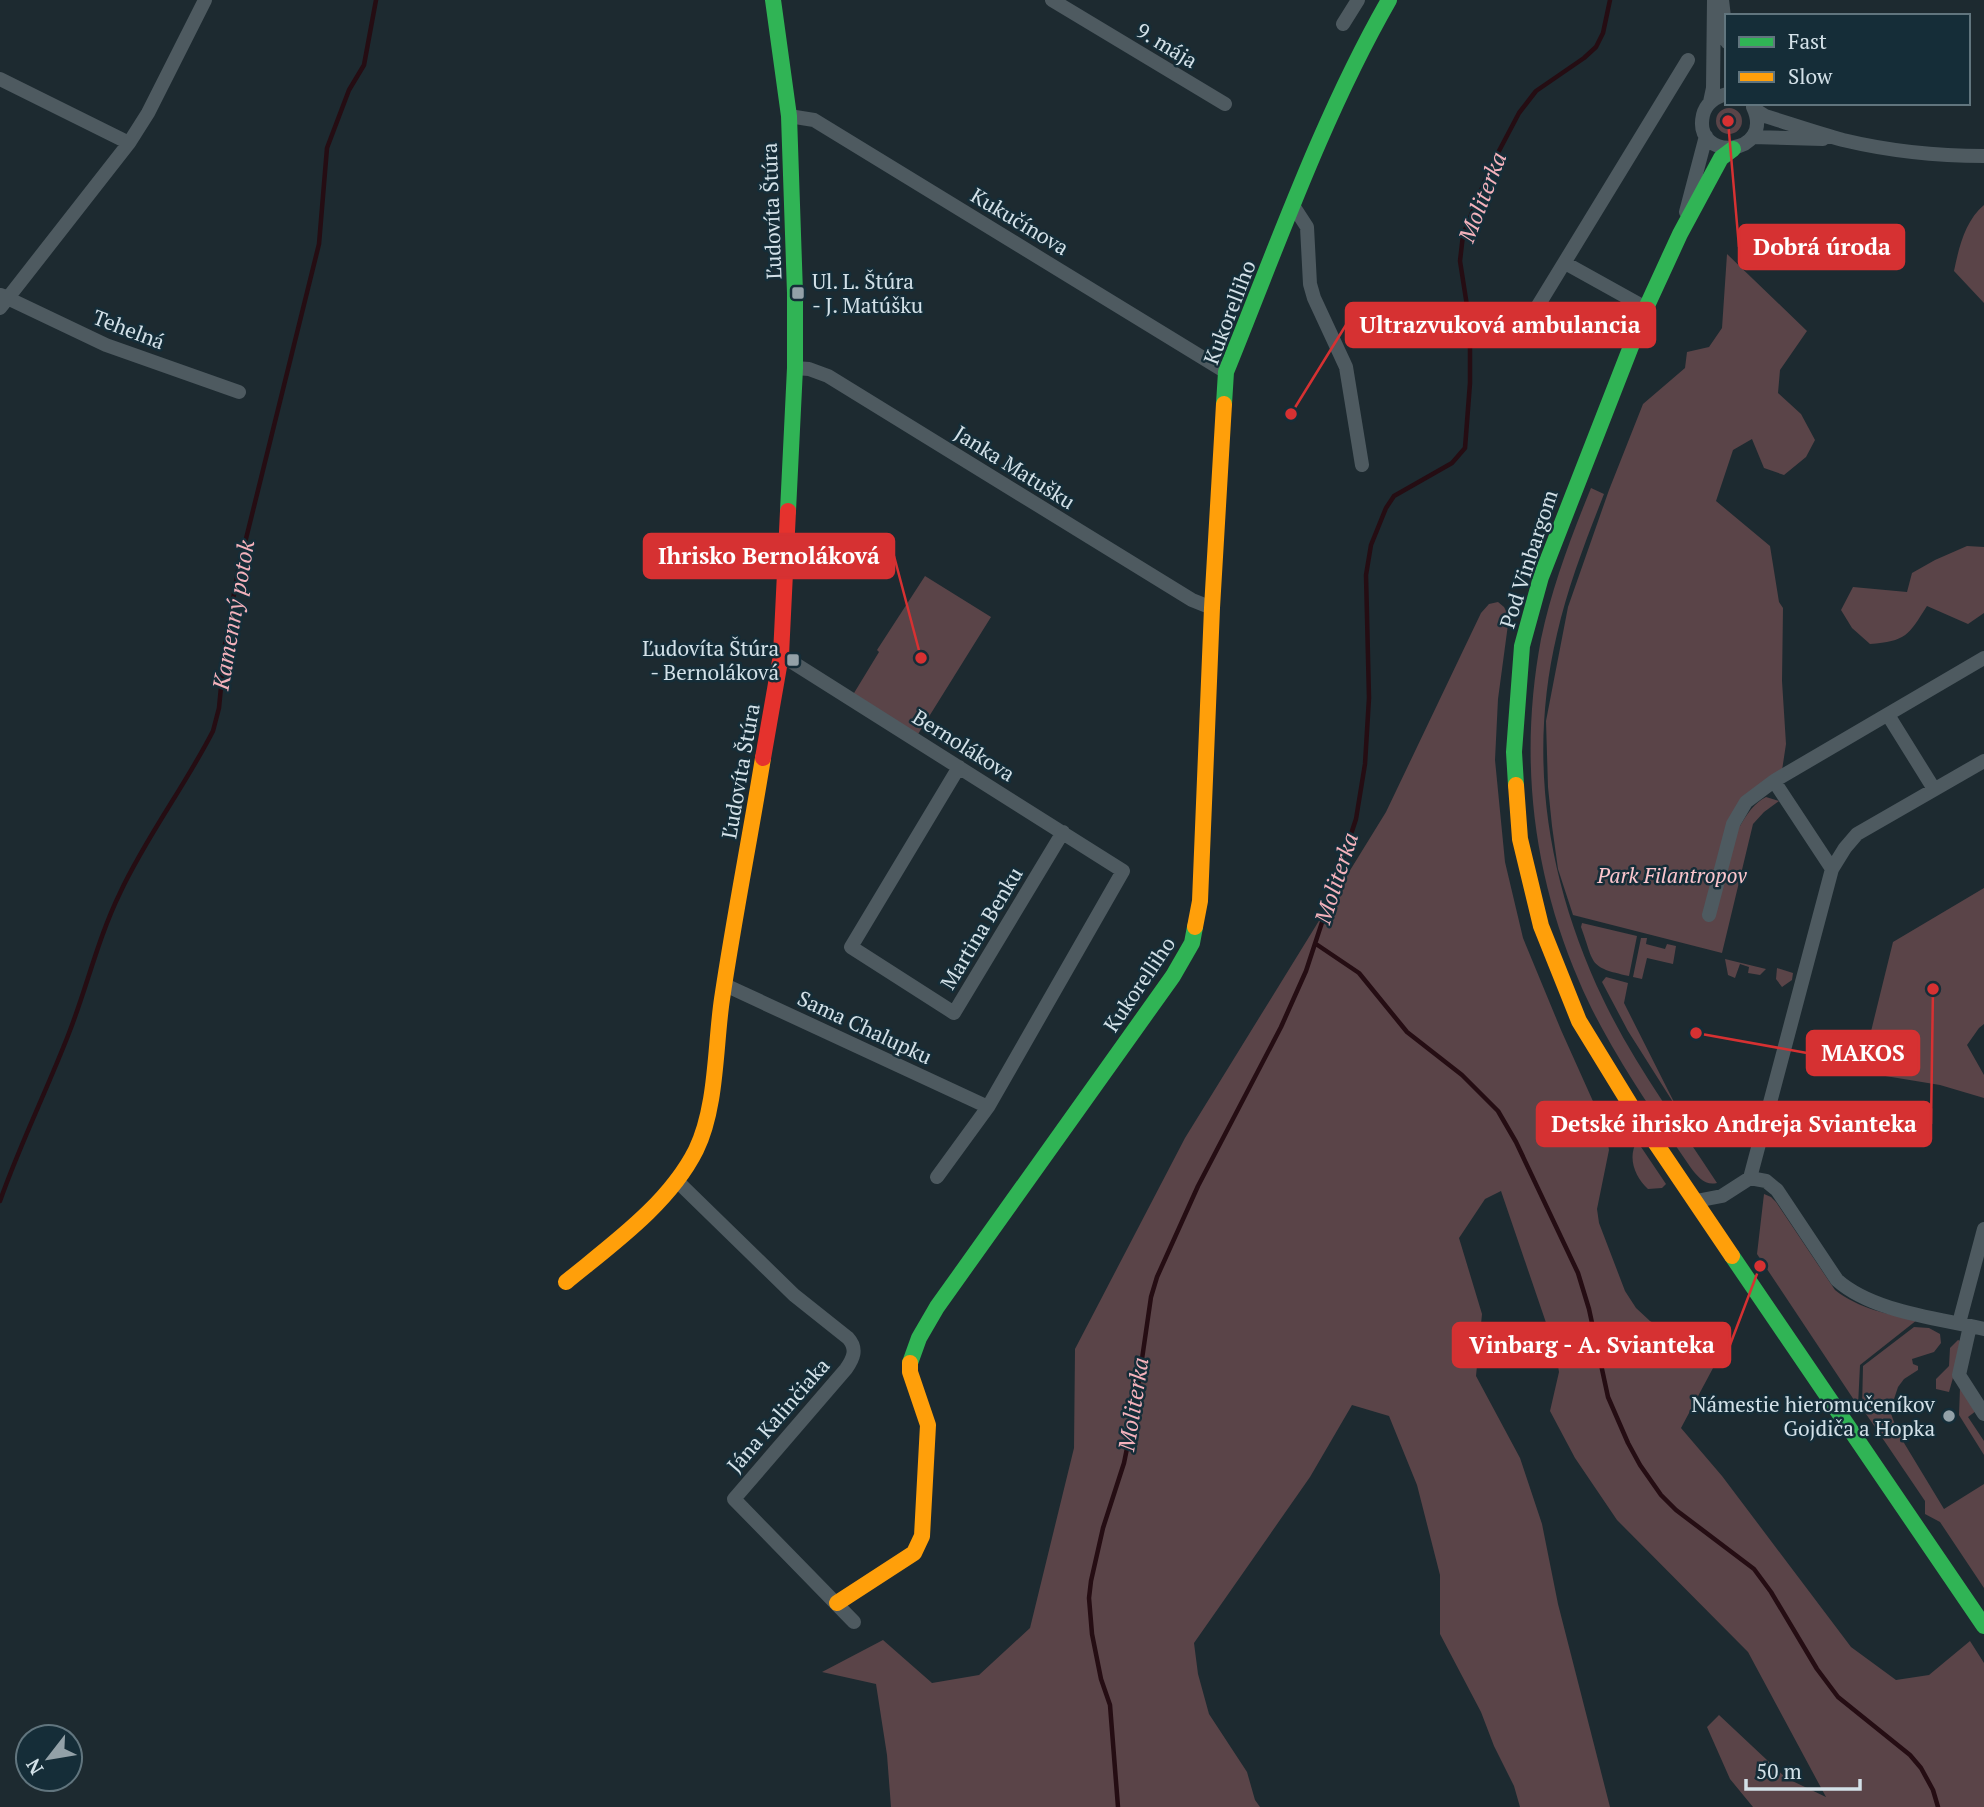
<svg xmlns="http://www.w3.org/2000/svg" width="1984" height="1807" font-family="'PT Serif',serif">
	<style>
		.green { fill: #5a4448 }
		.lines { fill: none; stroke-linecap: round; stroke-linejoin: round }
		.stream { stroke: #250d13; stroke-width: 4.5 }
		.street { stroke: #4e5a60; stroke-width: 14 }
		.fast { stroke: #30b455; stroke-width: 16 }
		.slow { stroke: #ff9f0a; stroke-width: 16 }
		.jam { stroke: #e5322d; stroke-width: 16 }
		.poi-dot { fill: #93a1a8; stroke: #152d38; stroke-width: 2.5 }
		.labels { text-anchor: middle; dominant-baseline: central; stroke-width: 5; stroke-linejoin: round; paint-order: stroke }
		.street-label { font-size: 21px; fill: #d3e1e8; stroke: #152d38 }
		.poi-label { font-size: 21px; fill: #d3e1e8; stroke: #152d38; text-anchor: end }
		.park-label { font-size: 21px; font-style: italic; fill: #fcc6cd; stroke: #152d38 }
		.water-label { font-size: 23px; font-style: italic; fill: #f4b2bc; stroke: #152d38 }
		.leader { fill: none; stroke: #d63132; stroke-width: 2.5 }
		.callout-dot { fill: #d63132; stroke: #152d38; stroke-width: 2.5 }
		.callout { fill: #d63132; stroke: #d63132; stroke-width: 2.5 }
		.callout-label { font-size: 23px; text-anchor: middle; font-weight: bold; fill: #fff }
	</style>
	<rect width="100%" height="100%" fill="#1d2a30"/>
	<path class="green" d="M1716 121a13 13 0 1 1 26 0a13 13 0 1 1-26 0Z
		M 1984,205 L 1984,303 L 1954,271 C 1959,247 1965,221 1984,205 Z
		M 1727,254 L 1807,331 L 1780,370 L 1778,393 L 1801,414 L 1815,440 L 1806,457 L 1784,475 L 1764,468 L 1752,439 L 1733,450 L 1716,501 L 1770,546 L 1779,602 L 1783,608 L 1782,681 L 1786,744 L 1781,777 L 1733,824 L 1740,826 C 1747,814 1754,803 1766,797 L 1779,801 L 1764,812 L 1753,824 L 1722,953 L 1573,915 L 1558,869 L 1552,826 L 1548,787 L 1546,721 L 1568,607 L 1609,490 L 1643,404 L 1685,368 L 1687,352 L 1709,347 L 1722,328 Z
		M 1591,488 L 1604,494 C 1586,540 1568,586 1557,634 C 1527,760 1548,883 1603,999 C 1634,1064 1678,1123 1717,1183 C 1705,1186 1698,1177 1691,1168 C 1653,1112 1605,1043 1579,981 C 1532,871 1519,757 1541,639 C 1552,587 1571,537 1591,488 Z
		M 1967,546 L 1984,547 L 1984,613 L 1968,624 L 1927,606 C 1908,636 1906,641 1870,644 L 1852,628 L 1841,610 L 1853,587 L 1907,592 L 1912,573 L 1935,560 Z
		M 925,576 L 991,617 L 915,739 L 851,698 L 879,652 L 877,650 Z
		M 1498,602 L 1504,607 L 1509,617 L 1498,699 L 1495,760 L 1505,862 L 1523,938 L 1561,1030 L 1605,1128 L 1609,1150 L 1597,1209 L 1599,1223 L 1625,1291 L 1636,1308 L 1650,1321 L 1674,1335 L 1711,1341 L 1728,1340 L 1681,1428 L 1722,1476 L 1851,1647 L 1896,1680 L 1929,1675 L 1970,1641 L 1984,1663 L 1984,1807 L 1753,1807 L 1730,1779 L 1707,1727 L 1719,1715 L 1786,1778 L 1826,1797 L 1748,1652 L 1617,1520 L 1575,1458 L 1550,1411 L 1559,1372 L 1555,1349 L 1501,1191 L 1485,1199 L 1459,1238 L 1482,1314 L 1476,1376 L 1520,1458 L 1542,1524 L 1558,1604 L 1610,1807 L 1520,1807 L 1514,1786 L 1494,1746 L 1481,1712 L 1440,1634 L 1440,1575 L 1417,1485 L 1389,1416 L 1352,1405 L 1310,1477 L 1194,1643 L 1198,1674 L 1209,1714 L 1247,1772 L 1255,1800 L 1260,1807 L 891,1807 L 887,1755 L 876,1684 L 822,1672 L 883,1640 L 932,1683 L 979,1675 L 1030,1628 L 1074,1448 L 1075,1349 L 1185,1138 L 1386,812 L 1481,613 L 1489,604 Z
		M 1984,888 L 1984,1024 L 1979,1028 L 1967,1045 L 1984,1075 L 1984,1098 L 1940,1085 L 1861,1072 L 1893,942 Z
		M 1582,923 L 1637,936 L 1629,976 C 1588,967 1595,965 1581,927 Z
		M 1641,938 L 1647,938 L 1646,944 L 1665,949 L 1667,944 L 1676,946 L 1673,964 L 1647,958 L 1642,979 L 1633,977 Z
		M 1725,959 L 1766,969 L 1760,975 L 1748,973 L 1749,967 L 1740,964 L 1735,978 L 1728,975 Z
		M 1777,968 L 1793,973 L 1792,980 L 1782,987 L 1776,979 Z
		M 1606,977 L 1628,983 L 1624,1003 L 1678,1110 L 1628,1031 L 1602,982 Z
		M 1637,1141 L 1666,1184 L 1662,1188 L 1648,1189 C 1635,1177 1627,1158 1637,1141 Z
		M 1764,1194 L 1771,1197 L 1776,1202 L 1835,1290 C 1859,1309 1888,1314 1917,1320 L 1860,1365 L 1858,1406 L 1757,1254 Z
		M 1914,1327 L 1929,1328 L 1940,1334 L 1941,1343 L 1934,1352 L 1912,1359 L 1913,1364 L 1918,1366 L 1918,1370 L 1904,1379 L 1898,1387 L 1890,1411 L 1898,1433 L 1944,1509 L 1984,1484 L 1984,1588 L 1940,1522 L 1925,1514 L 1925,1501 L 1862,1408 L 1863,1366 Z
		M 1958,1340 L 1963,1342 L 1949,1392 L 1936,1389 L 1936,1379 L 1949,1366 L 1950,1348 Z
		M 1960,1388 L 1976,1411 L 1968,1417 L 1984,1441 L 1984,1455 L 1959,1415 Z"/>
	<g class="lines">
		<path class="stream" d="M 1316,944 L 1359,973 L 1407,1032 L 1462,1075 L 1498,1111 L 1516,1142 L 1578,1273 L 1589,1309 L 1608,1397 L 1628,1443 L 1640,1465 L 1661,1495 L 1676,1510 L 1754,1569 L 1771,1592 L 1817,1669 L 1838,1697 L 1910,1755 L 1921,1768 L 1933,1790 L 1938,1807
			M 0,1201 C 20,1144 47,1090 69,1033 C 87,987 98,938 120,893 C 146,837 185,786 213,731 L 219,708 L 225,645 L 238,571 L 319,244 L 327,148 L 349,90 L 364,65 L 376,0
			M 1118,1807 L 1110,1705 L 1101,1679 L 1092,1634 L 1089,1598 L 1091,1581 L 1103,1528 L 1124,1463 L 1134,1414 L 1151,1297 L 1157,1277 L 1198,1186 L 1281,1027 L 1306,971 L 1356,819 L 1365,764 L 1369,698 L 1366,575 L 1371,545 L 1386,508 L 1394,496 L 1452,463 L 1465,448 L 1470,383 L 1470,325 L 1460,261 L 1463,235 L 1490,168 L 1519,113 L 1536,91 L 1584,58 L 1596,47 L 1603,33 L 1610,0"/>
		<path class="street" d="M 1052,0 L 1225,104
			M 1722,0 L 1727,42
			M 1343,24 L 1358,0
			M 0,79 L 129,143
			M 1727,94 C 1715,97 1706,103 1703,115 C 1692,163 1776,156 1753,107
			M 1710,102 L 1713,88 L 1714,0
			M 1754,109 L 1765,116 C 1791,124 1817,133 1843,140 C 1889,151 1937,156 1984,156
			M 789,116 L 814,120 L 1226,372
			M 1752,137 L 1823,139
			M 1294,207 L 1307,227 L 1310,284 L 1314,298 L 1346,367 L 1362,465
			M 1686,212 L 1706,136
			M 1565,263 L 1646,308
			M 1,295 L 106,345 L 239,392
			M 0,308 L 129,143 L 148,113 L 205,0
			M 1536,309 L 1688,60
			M 795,368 L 809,369 L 828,376 L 1192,600 L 1212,608
			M 781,655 L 1123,871 L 988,1107 L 937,1177
			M 1888,715 L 1934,789
			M 959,767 L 851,947 L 954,1013 L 1063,832
			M 1832,869 L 1774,781 L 1984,658
			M 1709,915 L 1733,824 L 1746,802 L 1774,781
			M 725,985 L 988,1107
			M 1750,1178 L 1832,869 L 1845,848 L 1857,834 L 1984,761
			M 1750,1178 L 1766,1181 L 1777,1190 L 1837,1280 C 1873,1312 1937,1318 1984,1329
			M 676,1180 L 794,1295 L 848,1338 C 858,1349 853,1359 846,1369 L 734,1499 L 854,1622
			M 1696,1201 L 1722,1196 L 1750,1178
			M 1959,1323 L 1984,1229
			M 1970,1326 L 1959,1375 L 1984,1414"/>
		<path class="fast" d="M 773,0 L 789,116 L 795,293 L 795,368 L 788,511
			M 1224,404 L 1226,372 C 1276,249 1323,115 1389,0
			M 1516,785 L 1514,752 L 1522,646 L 1541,577 L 1646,308 L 1680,234 L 1721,158 L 1733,149
			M 1732,1256 L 1984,1626
			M 910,1363 L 919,1338 L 937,1307 L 1173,976 L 1192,943 L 1195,927"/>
		<path class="slow" d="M 1516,785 L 1520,839 L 1541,926 L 1579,1021 L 1636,1114 L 1732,1256
			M 1195,927 L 1200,901 L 1212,608 L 1224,404
			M 566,1282 C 611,1245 669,1204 696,1150 C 717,1107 715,1046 722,999 C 734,918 750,838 763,758
			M 837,1603 L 914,1553 L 922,1536 L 928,1425 L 910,1372 L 910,1363"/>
		<path class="jam" d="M 763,758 L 781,655 L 788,511"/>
	</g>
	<g class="poi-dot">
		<rect x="791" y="286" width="14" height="14" rx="3.5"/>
		<rect x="786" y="653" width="14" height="14" rx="3.5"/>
		<circle cx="1949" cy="1416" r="7"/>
	</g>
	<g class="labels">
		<g class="street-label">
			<text transform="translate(1167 45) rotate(31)">9. mája</text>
			<text transform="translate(771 211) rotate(-92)">Ľudovíta Štúra</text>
			<text transform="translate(1020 221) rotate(31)">Kukučínova</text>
			<text transform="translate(1229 312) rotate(-69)">Kukorelliho</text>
			<text transform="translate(129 329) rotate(21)">Tehelná</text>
			<text transform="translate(1015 467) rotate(32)">Janka Matušku</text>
			<text transform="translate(1528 559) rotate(-72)">Pod Vinbargom</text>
			<text transform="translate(964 745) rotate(32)">Bernolákova</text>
			<text transform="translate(740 771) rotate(-80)">Ľudovíta Štúra</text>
			<text transform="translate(981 928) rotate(-59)">Martina Benku</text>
			<text transform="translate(1139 984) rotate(-56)">Kukorelliho</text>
			<text transform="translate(865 1027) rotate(25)">Sama Chalupku</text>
			<text transform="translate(778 1415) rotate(-49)">Jána Kalinčiaka</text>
		</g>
		<g class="poi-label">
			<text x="812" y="281" text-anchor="start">Ul. L. Štúra<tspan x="812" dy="24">- J. Matúšku</tspan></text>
			<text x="779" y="648">Ľudovíta Štúra<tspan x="779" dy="24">- Bernoláková</tspan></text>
			<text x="1935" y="1404">Námestie hieromučeníkov<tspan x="1935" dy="24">Gojdiča a Hopka</tspan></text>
		</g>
		<g class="park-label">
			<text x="1672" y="875">Park Filantropov</text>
		</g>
		<g class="water-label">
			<text transform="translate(1482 197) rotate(-69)">Moliterka</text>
			<text transform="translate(233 615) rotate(-80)">Kamenný potok</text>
			<text transform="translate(1336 878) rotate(-72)">Moliterka</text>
			<text transform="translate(1133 1404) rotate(-81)">Moliterka</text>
		</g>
	</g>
	<path class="leader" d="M1728 121L1739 247M1291 414L1346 325M921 658L894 556M1696 1033L1807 1053M1933 989L1931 1124M1760 1266L1730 1345"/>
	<g class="callout-dot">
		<circle cx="1728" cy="121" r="7"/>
		<circle cx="1291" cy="414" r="7"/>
		<circle cx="921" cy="658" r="7"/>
		<circle cx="1696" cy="1033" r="7"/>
		<circle cx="1933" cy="989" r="7"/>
		<circle cx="1760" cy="1266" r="7"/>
	</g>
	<g class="callout">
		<rect x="1739" y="225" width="165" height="44" rx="7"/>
		<rect x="1346" y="303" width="309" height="44" rx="7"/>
		<rect x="644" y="534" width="250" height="44" rx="7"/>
		<rect x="1807" y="1031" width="112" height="44" rx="7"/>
		<rect x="1537" y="1102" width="394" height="44" rx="7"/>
		<rect x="1453" y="1323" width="277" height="44" rx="7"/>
	</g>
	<g class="callout-label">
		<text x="1822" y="255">Dobrá úroda</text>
		<text x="1500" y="333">Ultrazvuková ambulancia</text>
		<text x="769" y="564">Ihrisko Bernoláková</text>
		<text x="1863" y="1061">MAKOS</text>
		<text x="1734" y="1132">Detské ihrisko Andreja Svianteka</text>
		<text x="1592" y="1353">Vinbarg - A. Svianteka</text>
	</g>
	<rect x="1725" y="14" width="245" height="91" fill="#152d38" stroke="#61757e" stroke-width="2"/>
	<rect x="1739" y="37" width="35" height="10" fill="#30b455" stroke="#61757e" stroke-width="2"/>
	<text x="1788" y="49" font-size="21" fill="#d3e1e8">Fast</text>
	<rect x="1739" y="72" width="35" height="10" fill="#ff9f0a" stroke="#61757e" stroke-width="2"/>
	<text x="1788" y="84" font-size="21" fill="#d3e1e8">Slow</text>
	<g transform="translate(49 1758) rotate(239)"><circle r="33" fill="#152d38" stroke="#61757e" stroke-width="2"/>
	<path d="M0-5L12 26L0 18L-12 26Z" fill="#93a1a8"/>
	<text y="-10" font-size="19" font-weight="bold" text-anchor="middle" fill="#d3e1e8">N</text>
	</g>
	<path d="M1746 1779v10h114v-10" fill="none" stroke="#d3e1e8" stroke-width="3.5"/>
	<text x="1756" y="1779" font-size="21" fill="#d3e1e8" stroke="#152d38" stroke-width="5" paint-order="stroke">50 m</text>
</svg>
